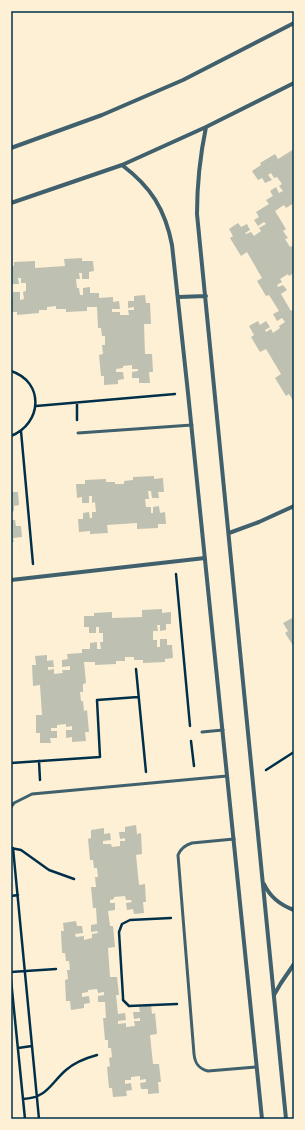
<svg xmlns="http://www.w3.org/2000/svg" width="305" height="1130" font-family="'Fira Sans Condensed',sans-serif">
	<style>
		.building { fill: #bec0b2 }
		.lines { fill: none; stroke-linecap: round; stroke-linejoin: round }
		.path { stroke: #003049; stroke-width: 2.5 }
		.service { stroke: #3f606c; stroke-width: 3 }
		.minor { stroke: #3f606c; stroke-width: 4 }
		.neatline { fill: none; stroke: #003049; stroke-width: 1.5 }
	</style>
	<rect width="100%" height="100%" fill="#fdf0d5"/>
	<path class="building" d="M 294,149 L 294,203 L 286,208 L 284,205 L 275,211 L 286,229 L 283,231 L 288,238 L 285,239 L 290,247 L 292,246 L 294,248 L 294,273 L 289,276 L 288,274 L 280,279 L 282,282 L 277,285 L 278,287 L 283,285 L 287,290 L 281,294 L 291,311 L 294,309 L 294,402 L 289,394 L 286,396 L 275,378 L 281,374 L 266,349 L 260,352 L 251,337 L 254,335 L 249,326 L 258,321 L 260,325 L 266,321 L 270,327 L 265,330 L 266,332 L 271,329 L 273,333 L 280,328 L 279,326 L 285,322 L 282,318 L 277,321 L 273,314 L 279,311 L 269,295 L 266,296 L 257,281 L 262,278 L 247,252 L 241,256 L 230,238 L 233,236 L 229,229 L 238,223 L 241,227 L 247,224 L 250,230 L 245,233 L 246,234 L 251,232 L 254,236 L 261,231 L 259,228 L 266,224 L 264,222 L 258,226 L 254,220 L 259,217 L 256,212 L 269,204 L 266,200 L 273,196 L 270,191 L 276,187 L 279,193 L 283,191 L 279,186 L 282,184 L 277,177 L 274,178 L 271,173 L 268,175 L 272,180 L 265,183 L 262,178 L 258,180 L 252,171 L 261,165 L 260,163 L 275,154 L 278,159 Z
		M 82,258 L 82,261 L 93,261 L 94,271 L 89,272 L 89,279 L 82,279 L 82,273 L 79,273 L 80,279 L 76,279 L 77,288 L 79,288 L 80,295 L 83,295 L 83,288 L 90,287 L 90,293 L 99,293 L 99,298 L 113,297 L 113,302 L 119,301 L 120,309 L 112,309 L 112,312 L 120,312 L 120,315 L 129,315 L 128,310 L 134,310 L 134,307 L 128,308 L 128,301 L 134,301 L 134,296 L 145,295 L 146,303 L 150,303 L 151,324 L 144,324 L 145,354 L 152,354 L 153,372 L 149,372 L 150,383 L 139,383 L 139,378 L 132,378 L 132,372 L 138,371 L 138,369 L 132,369 L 132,365 L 123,366 L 123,368 L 116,369 L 116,372 L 123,372 L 124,379 L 118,380 L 118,384 L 104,385 L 104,376 L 101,376 L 99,355 L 103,354 L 102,345 L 105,345 L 105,336 L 102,336 L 101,328 L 98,328 L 97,307 L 87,307 L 87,311 L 66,312 L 66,309 L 56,309 L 56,306 L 47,307 L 47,310 L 39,310 L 39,313 L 17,315 L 17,312 L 11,312 L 11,298 L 13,298 L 13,292 L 20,292 L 20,300 L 24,299 L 23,292 L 26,291 L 26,283 L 21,283 L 21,278 L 18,278 L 19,284 L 12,284 L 11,266 L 14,266 L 14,262 L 35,261 L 35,268 L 65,266 L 64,259 Z
		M 154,476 L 154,479 L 163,478 L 164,492 L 158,492 L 159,498 L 152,498 L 151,491 L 148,491 L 149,499 L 145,499 L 146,507 L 151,507 L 151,513 L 153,513 L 153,507 L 159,506 L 160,513 L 165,512 L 166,524 L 158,524 L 158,528 L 137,529 L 137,523 L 107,525 L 108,533 L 90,534 L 90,531 L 79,532 L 78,519 L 83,519 L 83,513 L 89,512 L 90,518 L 92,518 L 92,512 L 96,512 L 95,502 L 92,503 L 92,496 L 89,496 L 89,503 L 82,503 L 82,497 L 77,498 L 76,484 L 85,484 L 85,480 L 106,479 L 106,482 L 115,482 L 115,484 L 124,484 L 124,481 L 133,480 L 133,477 Z
		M 11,492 L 18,492 L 19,505 L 14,506 L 14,511 L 11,512 Z
		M 11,520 L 15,520 L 16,526 L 21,526 L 22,537 L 13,538 L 14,542 L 11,542 Z
		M 162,609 L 162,613 L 171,612 L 171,624 L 166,624 L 166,630 L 160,631 L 160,625 L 157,625 L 158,631 L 153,631 L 153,640 L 157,640 L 157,647 L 160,647 L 160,639 L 167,639 L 167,645 L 172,645 L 173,658 L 165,659 L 165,662 L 143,663 L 143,660 L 134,660 L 134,657 L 125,657 L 125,661 L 116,661 L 116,664 L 95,665 L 95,662 L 84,662 L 86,683 L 83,684 L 83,692 L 80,692 L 81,701 L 83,701 L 84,711 L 87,710 L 89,732 L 85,732 L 86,741 L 72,742 L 72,737 L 66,738 L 66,730 L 72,730 L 72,726 L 66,727 L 66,724 L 57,725 L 57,728 L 51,728 L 51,731 L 57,731 L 57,738 L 50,738 L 51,743 L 40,743 L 40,733 L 36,733 L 36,715 L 42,715 L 40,685 L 33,686 L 32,665 L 36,665 L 35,656 L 47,655 L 47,661 L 53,660 L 54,667 L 48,667 L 48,670 L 54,669 L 54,674 L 63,673 L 62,670 L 70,670 L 70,666 L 62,667 L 62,660 L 68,659 L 67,654 L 82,653 L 82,649 L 90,649 L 90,643 L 97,642 L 97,649 L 101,649 L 100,642 L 103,642 L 103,633 L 99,633 L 99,627 L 96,627 L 96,633 L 89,633 L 89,627 L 84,627 L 84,616 L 94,616 L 94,613 L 112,612 L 112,618 L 142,617 L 142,610 Z
		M 292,618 L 294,621 L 294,647 L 285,633 L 288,631 L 283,623 Z
		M 136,825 L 137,834 L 141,833 L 142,854 L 136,855 L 139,885 L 145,884 L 146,902 L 143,902 L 144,913 L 134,914 L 133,909 L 127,910 L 126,903 L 132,902 L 131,900 L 126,900 L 125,896 L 114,897 L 114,899 L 110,900 L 110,903 L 115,903 L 115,910 L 108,911 L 110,926 L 113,926 L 115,947 L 108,948 L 110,977 L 117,977 L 119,995 L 116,995 L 118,1014 L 125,1013 L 126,1020 L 118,1021 L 118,1024 L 126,1023 L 126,1027 L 135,1026 L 134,1021 L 140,1021 L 140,1018 L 134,1019 L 133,1012 L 140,1012 L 139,1007 L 151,1005 L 152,1014 L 155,1013 L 157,1034 L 150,1035 L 153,1064 L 159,1064 L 161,1082 L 158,1082 L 159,1093 L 148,1094 L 148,1089 L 141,1089 L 140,1083 L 146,1082 L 146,1079 L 140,1080 L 140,1076 L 131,1077 L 131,1080 L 125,1080 L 125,1084 L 131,1083 L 132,1090 L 126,1091 L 127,1096 L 113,1097 L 112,1088 L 109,1088 L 107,1067 L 110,1066 L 109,1058 L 112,1057 L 111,1048 L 108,1048 L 108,1040 L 105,1040 L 103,1018 L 106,1018 L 105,1002 L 98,1002 L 98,996 L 104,995 L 104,992 L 98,993 L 97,989 L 88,990 L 88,992 L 82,993 L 82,997 L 89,996 L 90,1003 L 84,1004 L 84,1008 L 71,1010 L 70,1001 L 66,1001 L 65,980 L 68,979 L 67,970 L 70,970 L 69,961 L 66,961 L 65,953 L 62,953 L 61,931 L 64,931 L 63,923 L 76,921 L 77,926 L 82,926 L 83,933 L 75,934 L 76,937 L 84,936 L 84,940 L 92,938 L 92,934 L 98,933 L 97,931 L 91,932 L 91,925 L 97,924 L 96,908 L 93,908 L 91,887 L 96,887 L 95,877 L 98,877 L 97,868 L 94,868 L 93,860 L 90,860 L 88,839 L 91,838 L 91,830 L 104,828 L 104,834 L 110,833 L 111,840 L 103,841 L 103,844 L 111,844 L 112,847 L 120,846 L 120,841 L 125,841 L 125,838 L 120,839 L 119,832 L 125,832 L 125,827 Z"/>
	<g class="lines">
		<path class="path" d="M 11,371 C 45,382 42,424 11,436
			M 77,403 L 77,420
			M 36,406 L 175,394
			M 21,431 L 33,564
			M 176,574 L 190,726
			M 136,669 L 146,772
			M 191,741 L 194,766
			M 39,761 L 40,780
			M 11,763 L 100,757 L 97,700 L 138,697
			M 266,770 L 294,752
			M 11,848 L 21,850 L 49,870 L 74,879
			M 13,848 L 39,1119
			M 11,896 L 18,895
			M 171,918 L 130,920 L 122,924 L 119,932 L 123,997 L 123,1000 L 129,1006 L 177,1004
			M 11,972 L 56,969
			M 11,980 L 25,1119
			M 18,1048 L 32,1046
			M 23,1099 C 47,1098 50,1084 66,1070 C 75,1062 86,1058 97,1055"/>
		<path class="service" d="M 78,433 L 192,425
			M 202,732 L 223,730
			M 11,807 L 14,803 L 32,794 L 227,776
			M 234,839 L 192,843 C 185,845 181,848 178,855 L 194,1054 C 195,1064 199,1069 208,1071 L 256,1067"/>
		<path class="minor" d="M 206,127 C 200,156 197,184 197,214 L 286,1119
			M 11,148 L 102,115 L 183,80 L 294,23
			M 122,165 C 151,187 165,209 172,245 L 188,393 L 262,1119
			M 11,203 L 122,165 L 206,127 L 294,83
			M 179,297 L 206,296
			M 229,533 L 259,522 L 294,506
			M 11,580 L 205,558
			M 264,884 C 270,897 280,905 294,910
			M 274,995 L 281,983 L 294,964"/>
	</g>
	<rect width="305" height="1130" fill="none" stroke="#fdf0d5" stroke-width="24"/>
	<rect x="12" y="12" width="281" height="1106" class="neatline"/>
</svg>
